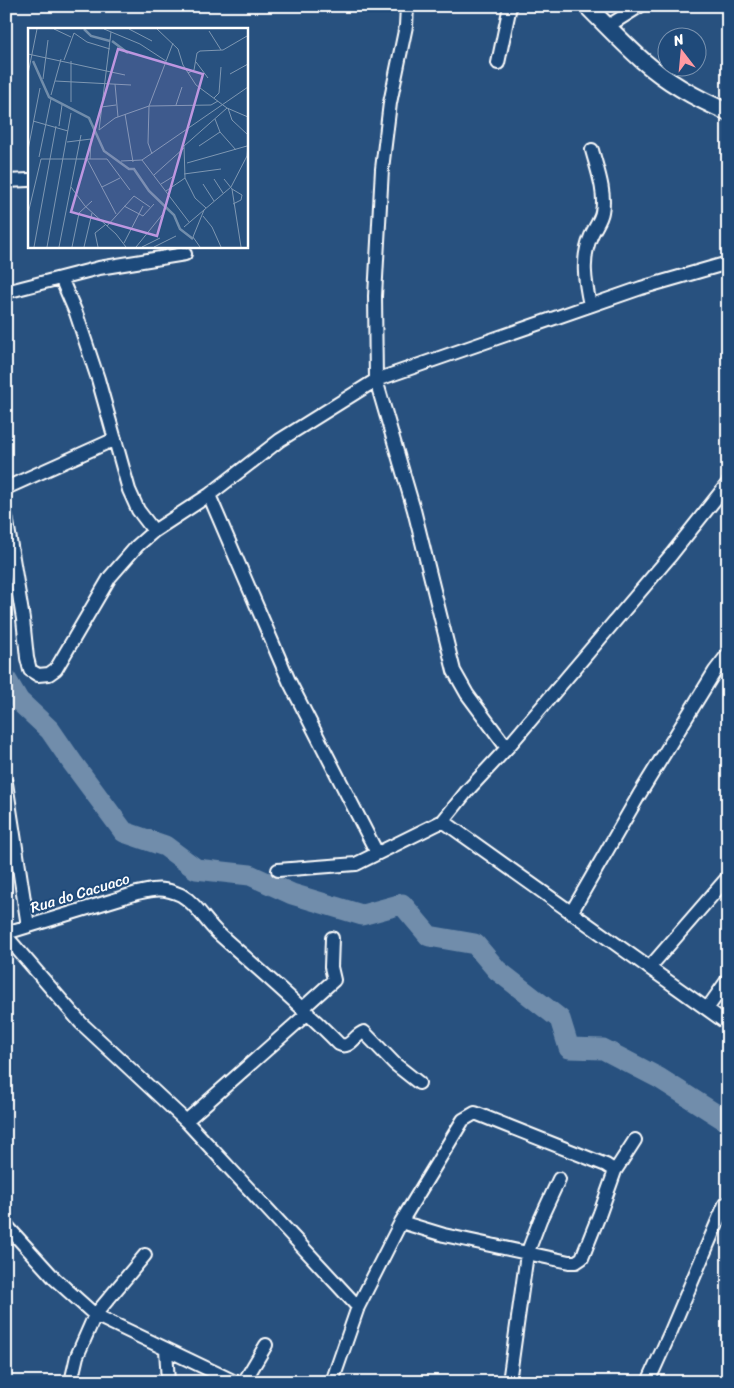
<svg xmlns="http://www.w3.org/2000/svg" width="734" height="1388" font-family="Sriracha,sans-serif">
	<style>
		.lines { fill: none; stroke-linecap: round; stroke-linejoin: round }
		.stream { stroke: #aabbcd; stroke-width: 4 }
		.river { stroke: #718dab; stroke-width: 21 }
		.street-casing { stroke: #fff; stroke-width: 16 }
		.secondary-casing { stroke: #fff; stroke-width: 20 }
		.street { stroke: #1f4a7a; stroke-width: 12 }
		.secondary { stroke: #1f4a7a; stroke-width: 16 }
		.labels { text-anchor: middle; dominant-baseline: central; stroke-width: 4; stroke-linejoin: round; paint-order: stroke }
		.street-label { font-size: 15px; fill: #fff; stroke: #1f4a7a }
		.inset-river { fill: none; stroke: #718dab; stroke-width: 2.5 }
		.inset-road { fill: none; stroke: #7e97b2; stroke-width: 1 }
		.view { fill: #bd96df; fill-opacity: 0.15; stroke: #bd96df; stroke-width: 2.5 }
		.inset-edge { fill: none; stroke: #fff; stroke-width: 2.5 }
	</style>
	<rect width="100%" height="100%" fill="#28517f"/>
	<filter id="ink" filterUnits="userSpaceOnUse"><feTurbulence type="fractalNoise" baseFrequency=".02" numOctaves="2"/><feDisplacementMap in="SourceGraphic" scale="10" xChannelSelector="R" yChannelSelector="G"/><feConvolveMatrix kernelMatrix="1 2 1 2 8 2 1 2 1" color-interpolation-filters="sRGB"/></filter>
	<g filter="url(#ink)">
		<g class="lines">
			<path class="stream" d="M 85,6 L 89,7"/>
			<path class="river" d="M 6,679 L 19,701 L 50,730 L 72,762 L 124,832 L 165,846 L 196,869 L 250,875 L 292,894 L 362,915 L 402,904 L 429,936 L 475,944 L 497,970 L 560,1019 L 569,1048 L 603,1049 L 659,1078 L 728,1122"/>
			<defs>
				<path id="street" d="M 407,6 L 406,26 L 390,103 L 382,169 L 375,296 L 376,380 L 414,510 L 454,671 L 467,694 L 507,748
					M 608,26 L 640,6
					M 498,63 L 510,6
					M 6,181 L 29,180
					M 61,278 L 76,313 L 98,379 L 129,490 L 138,510 L 154,531
					M 6,292 L 99,268 L 185,254
					M 590,305 C 585,282 581,259 591,236 C 594,228 601,220 602,212 C 606,192 597,169 592,150
					M 6,488 L 115,439
					M 209,495 L 289,681 L 377,853
					M 6,516 L 23,619 L 27,658 L 30,670 L 38,675 L 49,674 L 56,669 L 110,577 L 137,546 L 154,531 L 209,495 L 280,440 L 376,380 L 641,288 L 728,263
					M 6,783 L 28,926
					M 443,821 L 728,1024
					M 278,870 L 356,864 L 443,821 L 467,791 L 507,748 L 671,555 L 728,483
					M 571,913 L 639,795 L 715,671 L 728,654
					M 6,933 L 137,893 C 155,889 163,887 181,895 C 197,904 205,921 218,933 C 259,970 301,1005 339,1044 C 350,1050 354,1035 364,1032 L 395,1064 L 419,1083
					M 6,936 L 81,1023 L 186,1121 L 358,1307
					M 649,968 L 728,877
					M 303,1008 L 334,980 L 331,967 L 332,938
					M 707,1009 L 728,979
					M 186,1121 L 308,1013
					M 401,1222 L 444,1235 L 569,1262 L 576,1262 L 582,1258 L 600,1213 L 615,1171 L 635,1140
					M 6,1225 L 55,1279 L 95,1315 L 235,1382
					M 166,1349 L 168,1382
					M 71,1382 L 77,1356 L 95,1315 L 145,1255
					M 244,1382 L 266,1345
					M 332,1382 L 358,1307 L 401,1222 L 463,1120 L 475,1113 L 606,1165 L 615,1171
					M 509,1382 L 527,1254 L 540,1220 L 559,1179
					M 648,1382 L 671,1331 L 725,1204"/>
				<path id="secondary" d="M 587,6 C 605,24 623,43 642,60 C 667,82 697,99 728,112"/>
			</defs>
			<use href="#street" class="street-casing"/>
			<use href="#secondary" class="secondary-casing"/>
			<use href="#street" class="street"/>
			<use href="#secondary" class="secondary"/>
		</g>
	</g>
	<g class="labels">
		<g class="street-label">
			<text transform="translate(80 893) rotate(-17)">Rua do Cacuaco</text>
		</g>
	</g>
	<g transform="translate(28 28)">
		<rect width="220" height="220" fill="#28517f"/>
		<path class="inset-river" d="M 56,1 L 63,8 L 82,13M 84,13 L 100,25M 5,33 L 21,69 L 61,90 L 76,123 L 101,141 L 106,141 L 121,163 L 146,187 L 152,201 L 165,211"/>
		<path class="inset-road" d="M 26,1 L 43,9M 76,1 L 112,16 L 138,33M 101,1 L 124,13M 129,1 L 150,21 L 155,37 L 168,57 L 199,80 L 220,89M 181,3 L 193,22M 0,26 L 97,47M 36,32 L 46,5 L 59,14 L 82,21M 43,33 L 43,74M 168,34 L 180,50M 160,45 L 166,42 L 169,25 L 172,23 L 195,22 L 219,8M 0,46 L 9,1M 202,46 L 220,36M 15,51 L 20,12M 27,53 L 103,57M 87,56 L 90,89M 23,67 L 33,31M 186,70 L 191,65 L 193,39M 148,77 L 154,59M 73,79 L 88,77M 200,80 L 204,92 L 220,107M 97,86 L 105,134M 187,91 L 192,104 L 208,122M 5,93 L 40,103M 31,98 L 34,77M 71,102 L 87,90 L 121,78 L 183,77 L 190,73M 71,102 L 83,4M 39,114 L 63,111 L 62,131M 171,118 L 192,104M 0,122 L 12,60M 124,126 L 120,115 L 121,78 L 145,15M 11,129 L 23,71M 59,131 L 88,186M 114,132 L 161,194M 93,133 L 114,132 L 220,59M 159,135 L 219,118M 156,146 L 193,141M 126,147 L 156,120M 186,151 L 195,165M 196,151 L 204,161 L 213,219M 133,156 L 146,148M 175,156 L 186,173M 43,159 L 57,178 L 88,206 L 98,219M 74,159 L 92,150M 204,161 L 214,167 L 213,172 L 205,176M 138,163 L 157,150M 96,178 L 115,188 L 126,176M 178,180 L 167,170 L 157,150 L 156,118 L 199,80M 0,186 L 13,131 L 79,131 L 102,162M 175,188 L 184,199 L 193,219M 79,198 L 106,168 L 122,179M 156,199 L 203,159 L 219,128 L 220,116M 96,215 L 115,178M 6,219 L 28,98M 19,219 L 43,85M 31,219 L 53,107M 44,219 L 51,185 L 64,173M 56,219 L 64,185M 70,219 L 67,205 L 77,197M 108,219 L 134,187M 114,219 L 132,210M 126,219 L 148,208M 172,219 L 165,209 L 176,182"/>
		<path class="view" d="M 90,21 L 175,46 L 129,208 L 43,184 Z"/>
		<rect width="220" height="220" class="inset-edge"/>
	</g>
	<rect width="734" height="1388" fill="none" stroke="#1f4a7a" stroke-width="25"/>
	<rect x="12" y="12" width="709" height="1363" fill="none" stroke="#fff" stroke-width="2" filter="url(#ink)"/>
	<g transform="translate(682 52) rotate(344)"><circle r="24" fill="#1f4a7a" stroke="#7992af"/>
	<path d="M0-4L9 19L0 12L-9 19Z" fill="#ff9aa2"/>
	<text y="-8" font-size="14" font-weight="bold" text-anchor="middle" fill="#ffffff">N</text>
	</g>
</svg>
